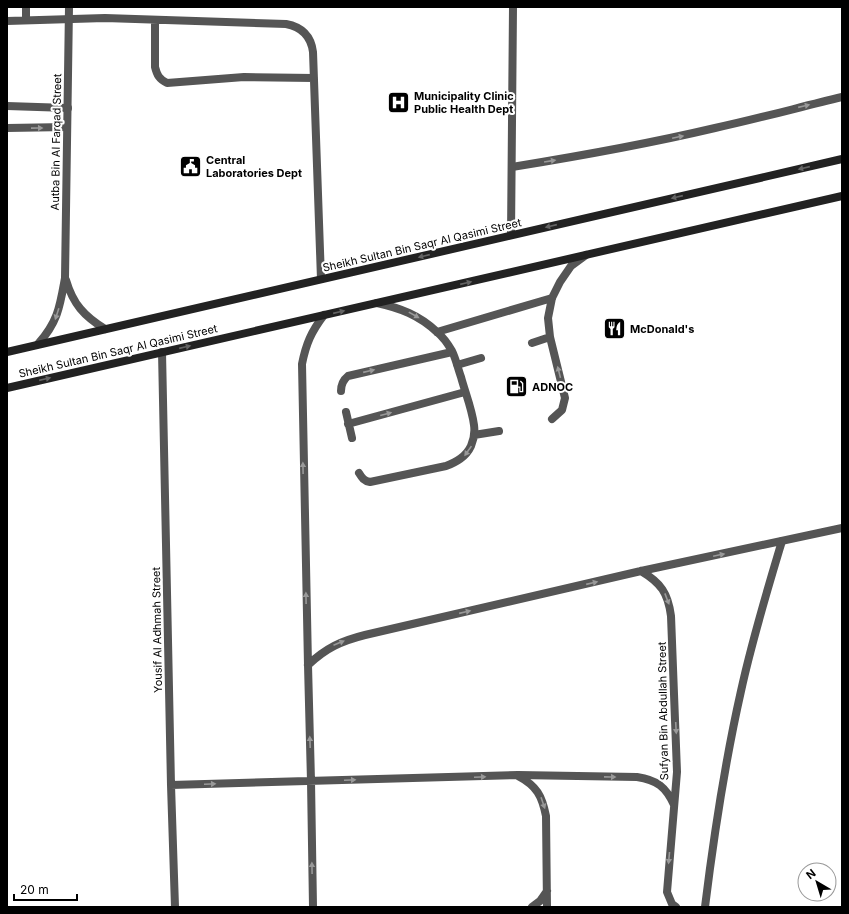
<svg xmlns="http://www.w3.org/2000/svg" width="849" height="914" font-family="Inter,sans-serif">
	<style>
		.lines { fill: none; stroke-linecap: round; stroke-linejoin: round }
		.lane { stroke: #555; stroke-width: 8 }
		.street { stroke: #555; stroke-width: 8 }
		.secondary { stroke: #222; stroke-width: 8 }
		.oneway { fill: #999 }
		.oneway2 { fill: #646464 }
		.labels { text-anchor: middle; dominant-baseline: central; stroke-width: 4; stroke-linejoin: round; paint-order: stroke }
		.poi-label { font-size: 11px; font-weight: bold; fill: #000; stroke: #fff; text-anchor: start }
		.street-label { font-size: 11px; fill: #000; stroke: #fff }
	</style>
	<rect width="100%" height="100%" fill="#fff"/>
	<g class="lines">
		<path class="lane" d="M 26,20 L 26,7
			M 155,20 L 155,67 C 157,75 159,79 167,83 L 244,77 L 314,78
			M 7,21 L 105,18 L 286,24 C 302,27 311,36 313,52 L 321,279
			M 7,106 L 68,108
			M 7,128 L 67,127
			M 512,167 C 580,156 647,144 715,128 C 757,119 800,107 842,97
			M 437,332 L 552,298
			M 532,343 L 550,337
			M 457,365 L 481,358
			M 341,391 C 341,384 343,380 348,376 L 452,352
			M 346,412 L 352,438
			M 552,419 L 562,410 L 565,398 L 550,337 L 548,318 L 552,298 L 560,282 L 571,266 L 586,255
			M 348,424 L 465,392
			M 474,435 L 499,431
			M 359,473 C 362,478 364,481 370,482 L 446,466 C 456,462 466,457 471,446 C 474,439 475,432 474,425 C 472,409 465,392 461,377 C 458,369 456,359 452,351 C 448,344 443,337 437,332 C 419,315 400,308 377,303
			M 705,907 C 714,834 725,762 741,691 C 752,640 767,591 782,541"/>
		<path class="street" d="M 511,235 L 513,7
			M 66,280 C 73,304 84,316 105,329
			M 38,344 C 58,322 60,306 65,278 L 69,7
			M 162,352 L 171,785 L 175,907
			M 641,571 C 661,583 668,593 671,616 L 677,772 L 667,892 L 672,904 L 676,907
			M 308,665 C 326,648 341,641 365,635 L 641,571 L 842,528
			M 518,776 C 537,786 542,796 546,816 L 547,907
			M 171,785 L 518,775 L 637,777 C 657,780 666,787 674,805
			M 313,907 L 311,781 L 308,665 L 302,364 C 306,344 311,332 324,315
			M 532,907 L 540,901 L 547,891"/>
		<path class="secondary" d="M 7,352 L 842,159
			M 7,388 L 842,196"/>
	</g>
	<defs><path id="oneway-solid" d="M-6-.8H1V-3.2L6.5 0L1 3.2V.8H-6Z"/></defs>
	<g class="oneway">
		<use href="#oneway-solid" transform="translate(804 106) rotate(-13)"/>
		<use href="#oneway-solid" transform="translate(37 128) rotate(-1)"/>
		<use href="#oneway-solid" transform="translate(678 137) rotate(-12)"/>
		<use href="#oneway-solid" transform="translate(550 161) rotate(-9)"/>
		<use href="#oneway-solid" transform="translate(57 314) rotate(108)"/>
		<use href="#oneway-solid" transform="translate(414 315) rotate(29)"/>
		<use href="#oneway-solid" transform="translate(369 371) rotate(-13)"/>
		<use href="#oneway-solid" transform="translate(559 372) rotate(-104)"/>
		<use href="#oneway-solid" transform="translate(386 414) rotate(-15)"/>
		<use href="#oneway-solid" transform="translate(468 451) rotate(125)"/>
		<use href="#oneway-solid" transform="translate(303 468) rotate(-91)"/>
		<use href="#oneway-solid" transform="translate(719 555) rotate(-12)"/>
		<use href="#oneway-solid" transform="translate(592 583) rotate(-13)"/>
		<use href="#oneway-solid" transform="translate(306 598) rotate(-91)"/>
		<use href="#oneway-solid" transform="translate(667 599) rotate(69)"/>
		<use href="#oneway-solid" transform="translate(465 612) rotate(-13)"/>
		<use href="#oneway-solid" transform="translate(339 643) rotate(-23)"/>
		<use href="#oneway-solid" transform="translate(676 728) rotate(87)"/>
		<use href="#oneway-solid" transform="translate(310 742) rotate(-92)"/>
		<use href="#oneway-solid" transform="translate(480 777) rotate(-2)"/>
		<use href="#oneway-solid" transform="translate(610 777) rotate(1)"/>
		<use href="#oneway-solid" transform="translate(350 780) rotate(-2)"/>
		<use href="#oneway-solid" transform="translate(210 784) rotate(-2)"/>
		<use href="#oneway-solid" transform="translate(543 803) rotate(71)"/>
		<use href="#oneway-solid" transform="translate(669 858) rotate(95)"/>
		<use href="#oneway-solid" transform="translate(312 868) rotate(-91)"/>
	</g>
	<g class="oneway2">
		<use href="#oneway-solid" transform="translate(804 168) rotate(167)"/>
		<use href="#oneway-solid" transform="translate(677 197) rotate(167)"/>
		<use href="#oneway-solid" transform="translate(551 226) rotate(167)"/>
		<use href="#oneway-solid" transform="translate(424 256) rotate(167)"/>
		<use href="#oneway-solid" transform="translate(466 283) rotate(-13)"/>
		<use href="#oneway-solid" transform="translate(339 312) rotate(-13)"/>
		<use href="#oneway-solid" transform="translate(185 347) rotate(-13)"/>
		<use href="#oneway-solid" transform="translate(45 379) rotate(-13)"/>
	</g>
	<defs>
		<symbol id="hospital-square" viewBox="-11 -11 22 22"><rect x="-9" y="-9" width="18" height="18" rx="4" fill="#000" stroke="#fff"/><path d="M-5-5h3v3.5h4V-5h3V5h-3V1.5h-4V5h-3Z" fill="#fff"/></symbol>
		<symbol id="civic-square" viewBox="-11 -11 22 22"><rect x="-9" y="-9" width="18" height="18" rx="4" fill="#000" stroke="#fff"/><path d="M-.6-6.5H3V-4.5H.6V-3L4-1V1h2V6H-6V1h2V-1L-.6-3ZM-1.2 2.5V6h2.4V2.5Z" fill="#fff"/></symbol>
		<symbol id="restaurant-square" viewBox="-11 -11 22 22"><rect x="-9" y="-9" width="18" height="18" rx="4" fill="#000" stroke="#fff"/><path d="M-5-6h1v4h1v-4h1v4h1v-4h1v5L-1.5 .5V6h-2V.5L-5-1ZM5-6V6H3V1.5H1.5Q1.5-4 5-6Z" fill="#fff"/></symbol>
		<symbol id="fuel-square" viewBox="-11 -11 22 22"><rect x="-9" y="-9" width="18" height="18" rx="4" fill="#000" stroke="#fff"/><path d="M-5.5-6h7V0h2V4h1.3V-2.5L3-4.5l.8-.8L6-3V5H2.5V1h-1V6h-7ZM-4.2-4.7v3.2H.2V-4.7Z" fill="#fff"/></symbol>
	</defs>
	<g fill-rule="evenodd">
		<use href="#hospital-square" x="386" y="90" width="25" height="25"/>
		<use href="#civic-square" x="178" y="154" width="25" height="25"/>
		<use href="#restaurant-square" x="602" y="316" width="25" height="25"/>
		<use href="#fuel-square" x="504" y="374" width="25" height="25"/>
	</g>
	<g class="labels">
		<g class="poi-label">
			<text x="414" y="96">Municipality Clinic<tspan x="414" dy="13">Public Health Dept</tspan></text>
			<text x="206" y="160">Central<tspan x="206" dy="13">Laboratories Dept</tspan></text>
			<text x="630" y="329">McDonald's</text>
			<text x="532" y="387">ADNOC</text>
		</g>
		<g class="street-label">
			<text transform="translate(56 142) rotate(-89)">Autba Bin Al Farqad Street</text>
			<text transform="translate(422 245) rotate(-13)">Sheikh Sultan Bin Saqr Al Qasimi Street</text>
			<text transform="translate(118 351) rotate(-13)">Sheikh Sultan Bin Saqr Al Qasimi Street</text>
			<text transform="translate(157 630) rotate(-91)">Yousif Al Adhmah Street</text>
			<text transform="translate(663 711) rotate(-91)">Sufyan Bin Abdullah Street</text>
		</g>
	</g>
	<rect width="849" height="914" fill="none" stroke="#000000" stroke-width="16"/>
	<g transform="translate(817 882) rotate(322)"><circle r="19" fill="#ffffff" stroke="#999999"/>
	<path d="M0-3L7 15L0 10L-7 15Z" fill="#000000"/>
	<text y="-6" font-size="11" font-weight="bold" text-anchor="middle" fill="#000000">N</text>
	</g>
	<path d="M14 894v6h63v-6" fill="none" stroke="#000000" stroke-width="2"/>
	<text x="20" y="894" font-size="12" fill="#000000" stroke="#ffffff" stroke-width="3" paint-order="stroke">20 m</text>
</svg>
